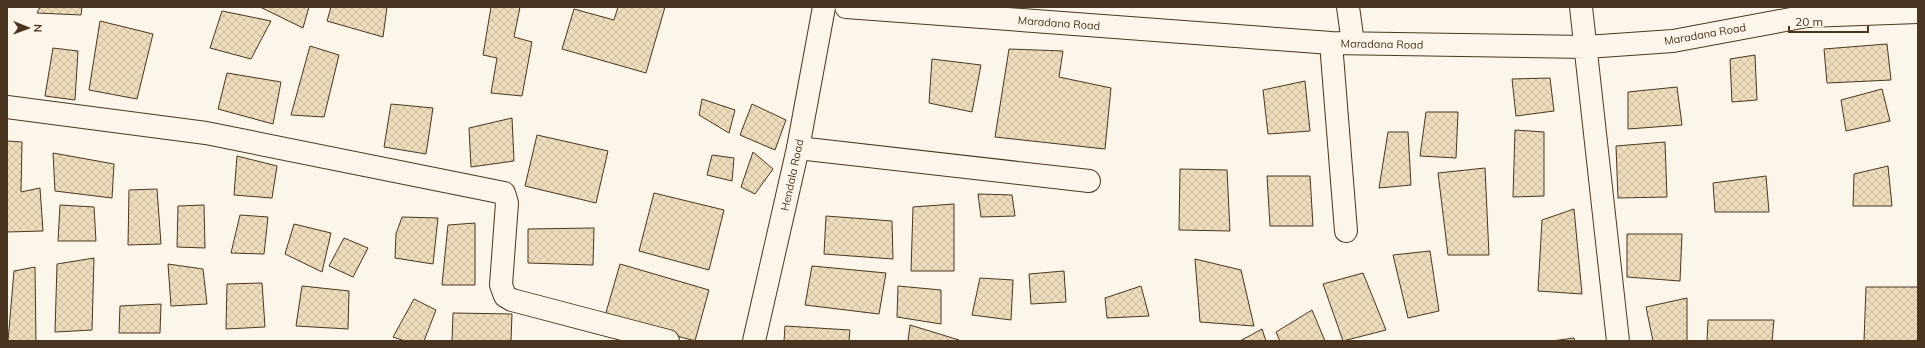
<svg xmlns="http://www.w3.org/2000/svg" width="1925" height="348" font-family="Mulish,sans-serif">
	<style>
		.building { fill: url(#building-cross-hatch); stroke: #4a3520 }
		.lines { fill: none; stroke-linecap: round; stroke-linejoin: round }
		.street-casing { stroke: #4a3520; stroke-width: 24 }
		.primary-casing { stroke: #4a3520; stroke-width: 24 }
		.street { stroke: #fbf6e9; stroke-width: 22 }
		.primary { stroke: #fbf6e9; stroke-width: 22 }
		.labels { text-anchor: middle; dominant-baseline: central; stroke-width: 3; stroke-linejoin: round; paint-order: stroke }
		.street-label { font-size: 11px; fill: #4a3520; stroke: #fbf6e9 }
	</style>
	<defs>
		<pattern id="building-cross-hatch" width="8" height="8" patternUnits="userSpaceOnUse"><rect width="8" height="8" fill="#ecdcbc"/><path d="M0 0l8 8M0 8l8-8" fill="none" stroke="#ccbda1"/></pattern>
	</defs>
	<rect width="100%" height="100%" fill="#fbf6e9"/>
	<path class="building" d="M 40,7 L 82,7 L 81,15 L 37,13 Z
		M 260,7 L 309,7 L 303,28 Z
		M 331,7 L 387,7 L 383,37 L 327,21 Z
		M 491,7 L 520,7 L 514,37 L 532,42 L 522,96 L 491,93 L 497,58 L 483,55 Z
		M 618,7 L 665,7 L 646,73 L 562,49 L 574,9 L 614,20 Z
		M 222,11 L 271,21 L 251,59 L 210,48 Z
		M 100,21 L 153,34 L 137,99 L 89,90 Z
		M 1887,44 L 1891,80 L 1827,83 L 1824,49 Z
		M 310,46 L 339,55 L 324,117 L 291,115 Z
		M 53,48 L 78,51 L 75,100 L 45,96 Z
		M 1009,49 L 1063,51 L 1059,77 L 1111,88 L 1105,149 L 995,137 Z
		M 1755,55 L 1757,100 L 1732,102 L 1730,59 Z
		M 932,59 L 981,65 L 972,112 L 929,103 Z
		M 227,73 L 281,82 L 273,124 L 218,109 Z
		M 1550,78 L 1554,111 L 1516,116 L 1512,79 Z
		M 1305,81 L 1310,131 L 1268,134 L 1263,90 Z
		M 1677,87 L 1682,125 L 1628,129 L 1628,92 Z
		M 1882,89 L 1890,121 L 1846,131 L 1841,100 Z
		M 702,99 L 735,110 L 729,133 L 699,115 Z
		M 391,104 L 433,108 L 426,154 L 384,147 Z
		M 752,104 L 786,120 L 775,150 L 740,135 Z
		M 1426,112 L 1458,112 L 1456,158 L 1420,156 Z
		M 512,118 L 514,161 L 471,167 L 469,128 Z
		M 1515,130 L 1544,132 L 1544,196 L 1513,197 Z
		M 1388,132 L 1408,132 L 1411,185 L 1379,188 Z
		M 537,135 L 608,151 L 596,203 L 525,186 Z
		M 7,141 L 22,142 L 21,192 L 40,188 L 43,231 L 7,232 Z
		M 1665,142 L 1667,197 L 1618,198 L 1616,146 Z
		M 753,152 L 773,169 L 755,194 L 741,187 Z
		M 53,153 L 114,164 L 112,198 L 55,191 Z
		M 712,155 L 734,158 L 732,181 L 707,175 Z
		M 237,156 L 277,166 L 272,198 L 234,195 Z
		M 1888,166 L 1892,206 L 1853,206 L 1854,174 Z
		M 1485,168 L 1489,255 L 1448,255 L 1438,173 Z
		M 1180,169 L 1227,170 L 1230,231 L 1179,230 Z
		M 1267,176 L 1310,176 L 1313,226 L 1270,226 Z
		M 1766,176 L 1769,212 L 1715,212 L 1713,183 Z
		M 157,189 L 161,244 L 128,245 L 129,190 Z
		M 654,193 L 724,210 L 709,270 L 639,251 Z
		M 978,194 L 1012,195 L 1015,216 L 981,217 Z
		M 954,204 L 954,271 L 911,271 L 913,207 Z
		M 60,205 L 94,207 L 96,241 L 58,241 Z
		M 204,205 L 205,248 L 177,247 L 178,206 Z
		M 1574,209 L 1582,294 L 1538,291 L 1542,220 Z
		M 240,215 L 268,217 L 264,254 L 231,253 Z
		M 826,216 L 892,221 L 893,259 L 824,254 Z
		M 402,217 L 438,218 L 433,264 L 395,258 L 396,234 Z
		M 475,223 L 475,285 L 442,285 L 448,225 Z
		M 294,224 L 331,233 L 322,272 L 285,254 Z
		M 594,228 L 593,265 L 528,263 L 528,229 Z
		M 1627,234 L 1682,234 L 1680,281 L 1627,277 Z
		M 344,238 L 368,248 L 353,277 L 329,266 Z
		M 1430,251 L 1439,311 L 1408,318 L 1393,255 Z
		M 94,258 L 92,330 L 55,332 L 57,264 Z
		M 1195,259 L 1241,270 L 1254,326 L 1200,322 Z
		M 168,264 L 203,269 L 207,304 L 171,306 Z
		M 620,264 L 709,290 L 695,341 L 605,316 Z
		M 812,266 L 886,273 L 879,314 L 805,305 Z
		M 35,267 L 36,341 L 8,341 L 14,271 Z
		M 1064,271 L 1066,302 L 1031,304 L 1029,274 Z
		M 1363,273 L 1386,330 L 1343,341 L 1323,284 Z
		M 980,278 L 1013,280 L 1011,320 L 972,315 Z
		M 262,283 L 265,327 L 226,329 L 227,284 Z
		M 302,286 L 349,291 L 348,329 L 296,326 Z
		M 898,286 L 941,290 L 941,324 L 897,317 Z
		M 1141,286 L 1149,316 L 1107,318 L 1105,298 Z
		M 1866,287 L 1918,287 L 1918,341 L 1864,341 Z
		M 1687,298 L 1687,341 L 1653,341 L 1646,307 Z
		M 414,299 L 436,310 L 424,341 L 405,341 L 393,337 Z
		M 161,304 L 160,333 L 119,333 L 120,306 Z
		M 1312,310 L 1325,341 L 1280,341 L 1276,332 Z
		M 453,313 L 512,314 L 511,341 L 452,341 Z
		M 1708,320 L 1774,320 L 1772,341 L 1707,341 Z
		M 910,325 L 959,340 L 959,341 L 908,341 Z
		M 785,326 L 850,330 L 849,341 L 784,341 Z
		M 1262,329 L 1266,341 L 1240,341 Z
		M 1574,338 L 1575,341 L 1552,341 Z"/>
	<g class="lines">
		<defs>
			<path id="street" d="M 846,7 L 1331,43 L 1586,47 L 1673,41 L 1807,16 L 1918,12
				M 1348,7 L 1353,43
				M 1581,7 L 1618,341
				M 1331,43 L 1346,231
				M 7,107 L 206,133 L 504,193 L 507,203 L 501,285 L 505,296 L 512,300 L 668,341
				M 798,148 L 1089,181"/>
			<path id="primary" d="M 754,341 L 798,148 L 824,7"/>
		</defs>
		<use href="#street" class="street-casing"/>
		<use href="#primary" class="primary-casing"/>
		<use href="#street" class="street"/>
		<use href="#primary" class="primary"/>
	</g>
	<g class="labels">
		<g class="street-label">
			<text transform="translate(1059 23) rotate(4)">Maradana Road</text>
			<text transform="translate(1705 34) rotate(-10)">Maradana Road</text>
			<text transform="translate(1382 44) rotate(1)">Maradana Road</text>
			<text transform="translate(792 175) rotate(-78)">Hendala Road</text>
		</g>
	</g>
	<rect width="1925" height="348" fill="none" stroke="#4a3520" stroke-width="16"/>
	<g transform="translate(28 28) rotate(91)" stroke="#fbf6e9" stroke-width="3" paint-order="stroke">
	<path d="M0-3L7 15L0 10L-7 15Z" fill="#4a3520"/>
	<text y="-6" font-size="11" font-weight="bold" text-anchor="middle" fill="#4a3520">N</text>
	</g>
	<path d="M1789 26v6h79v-6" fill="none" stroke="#4a3520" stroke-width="2"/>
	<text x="1795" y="26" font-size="12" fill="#4a3520" stroke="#fbf6e9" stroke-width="3" paint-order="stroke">20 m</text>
</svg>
